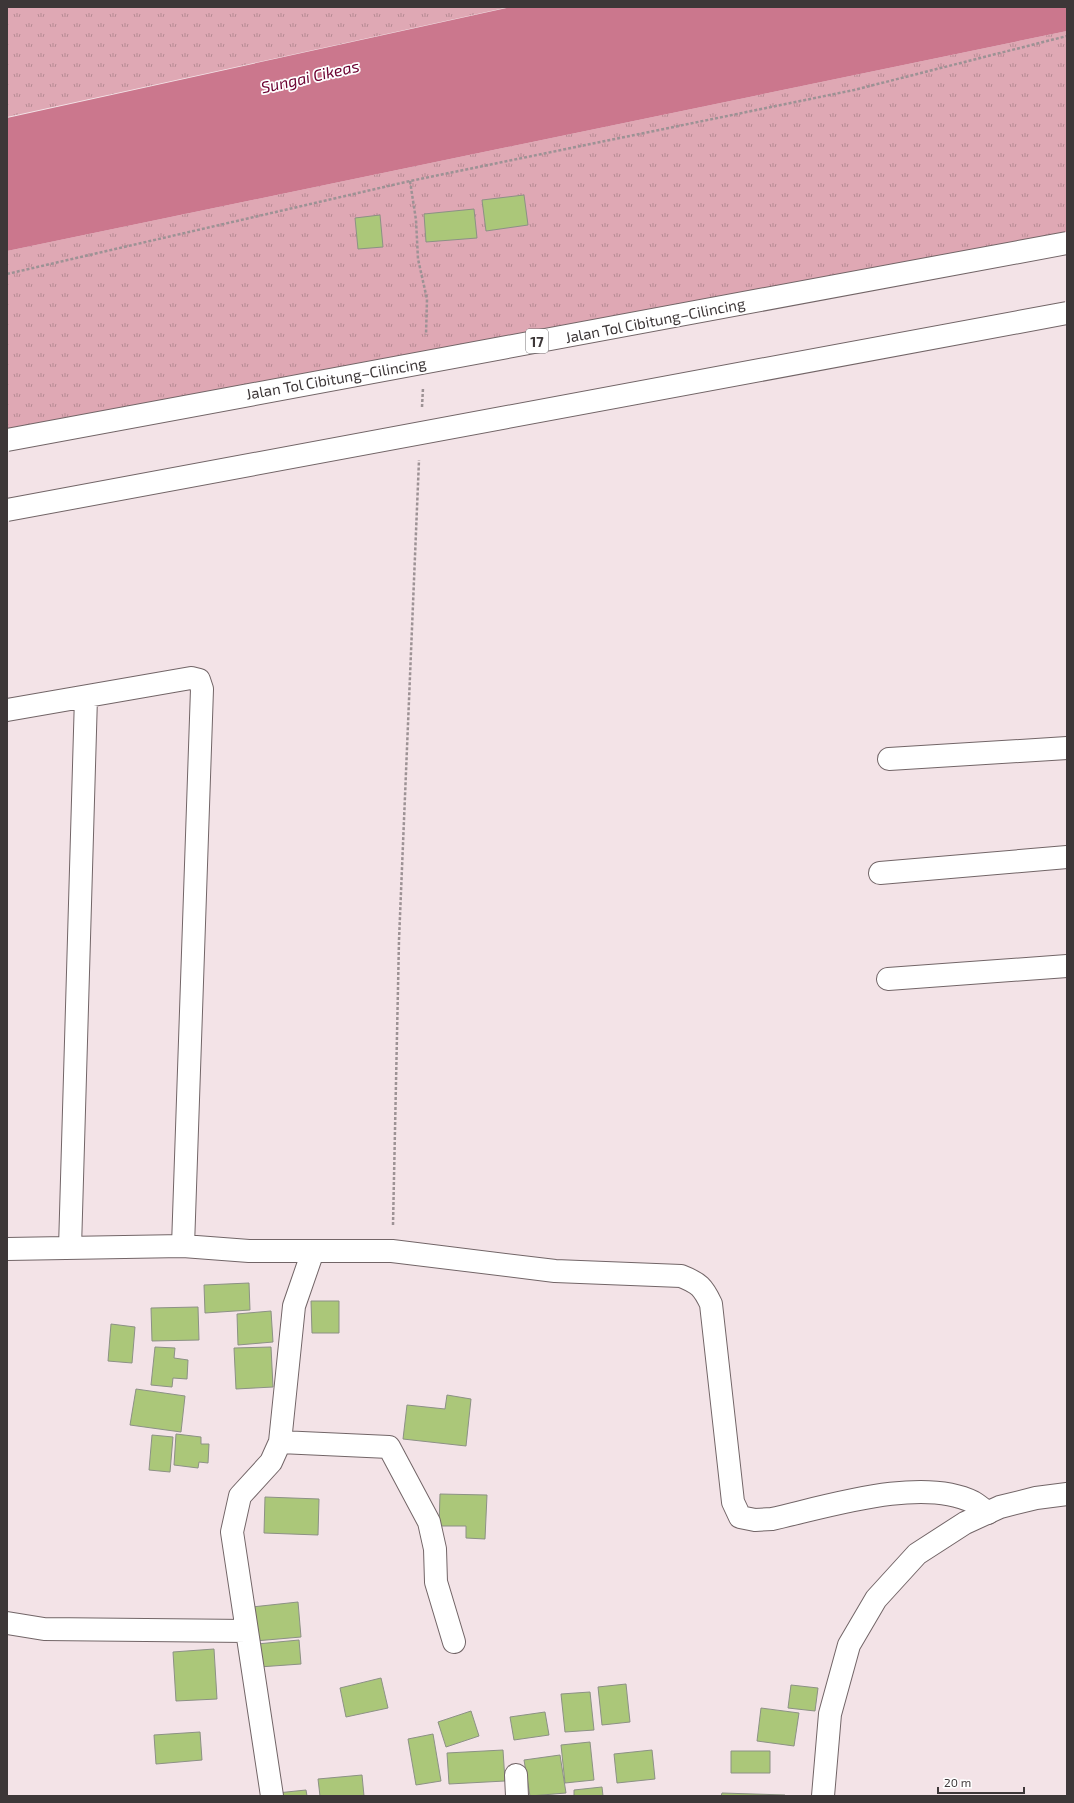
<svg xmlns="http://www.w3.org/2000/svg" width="1074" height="1803" font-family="'Exo 2',sans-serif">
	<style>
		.grass { fill: url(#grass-tufts) }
		.water { fill: #cb778d }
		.building { fill: #abc779; stroke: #8c9185 }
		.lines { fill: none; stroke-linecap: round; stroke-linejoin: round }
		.minor-casing { stroke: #726567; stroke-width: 24 }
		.tertiary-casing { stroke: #726567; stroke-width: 24 }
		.path { stroke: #9d9295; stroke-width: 2.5; stroke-dasharray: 3 2; stroke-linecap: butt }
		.minor { stroke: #fff; stroke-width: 22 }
		.tertiary { stroke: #fff; stroke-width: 22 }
		.motorway-bridge-casing { stroke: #726567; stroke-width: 24; stroke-linecap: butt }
		.motorway-bridge { stroke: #fff; stroke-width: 22 }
		.labels { text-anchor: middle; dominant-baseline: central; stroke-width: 3.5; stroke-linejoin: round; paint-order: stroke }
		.shield { fill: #fff; stroke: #777374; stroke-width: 1 }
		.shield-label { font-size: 14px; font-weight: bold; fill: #3d3738 }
		.street-label { font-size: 15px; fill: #3d3738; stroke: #fff }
		.water-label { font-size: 16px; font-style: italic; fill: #6b0030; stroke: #fff }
	</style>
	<defs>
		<pattern id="grass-tufts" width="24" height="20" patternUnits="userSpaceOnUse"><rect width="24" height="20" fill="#dfa8b4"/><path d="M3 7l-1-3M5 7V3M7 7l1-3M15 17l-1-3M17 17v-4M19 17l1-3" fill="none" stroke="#b68a93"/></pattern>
	</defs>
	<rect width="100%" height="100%" fill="#f3e3e7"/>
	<path class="grass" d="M 7,7 L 509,7 L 7,117 Z
		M 1067,31 L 1067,243 L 7,440 L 7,251 Z"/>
	<path class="water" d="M 511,7 L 1067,7 L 1067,31 L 7,251 L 7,118 Z"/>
	<path class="building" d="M 524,195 L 528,225 L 486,231 L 482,200 Z
		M 474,209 L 477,238 L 426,242 L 424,214 Z
		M 380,215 L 383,247 L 358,249 L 355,218 Z
		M 249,1283 L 250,1310 L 205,1313 L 204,1285 Z
		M 311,1301 L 339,1301 L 339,1333 L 312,1333 Z
		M 198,1307 L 199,1340 L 152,1341 L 151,1308 Z
		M 271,1311 L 273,1342 L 238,1345 L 237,1314 Z
		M 111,1324 L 135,1327 L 132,1363 L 108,1361 Z
		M 155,1347 L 175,1348 L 174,1358 L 188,1360 L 187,1379 L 173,1378 L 172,1387 L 151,1385 Z
		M 271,1347 L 273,1387 L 236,1389 L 234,1348 Z
		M 136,1389 L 185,1396 L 181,1432 L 130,1425 Z
		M 447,1395 L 471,1399 L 466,1446 L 403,1439 L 407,1405 L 445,1409 Z
		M 176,1434 L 201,1437 L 201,1444 L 209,1444 L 208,1463 L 199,1462 L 198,1468 L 174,1465 Z
		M 152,1435 L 173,1437 L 170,1472 L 149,1470 Z
		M 440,1494 L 487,1495 L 485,1539 L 466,1538 L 466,1526 L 439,1526 Z
		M 265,1497 L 319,1499 L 318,1535 L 264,1533 Z
		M 298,1602 L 301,1637 L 255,1641 L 252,1607 Z
		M 299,1640 L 301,1664 L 259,1667 L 257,1644 Z
		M 214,1649 L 217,1699 L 176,1701 L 173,1652 Z
		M 381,1678 L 388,1708 L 346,1717 L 340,1688 Z
		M 626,1684 L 630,1722 L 602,1725 L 598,1687 Z
		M 791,1685 L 818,1688 L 815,1711 L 788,1708 Z
		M 590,1692 L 594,1730 L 565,1732 L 561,1694 Z
		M 761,1708 L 799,1713 L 794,1746 L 757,1741 Z
		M 471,1711 L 479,1736 L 446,1747 L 438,1722 Z
		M 545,1712 L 549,1735 L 514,1740 L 510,1717 Z
		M 200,1732 L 202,1760 L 156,1764 L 154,1735 Z
		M 433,1734 L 441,1781 L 416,1785 L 408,1739 Z
		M 590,1742 L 594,1780 L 565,1783 L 561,1745 Z
		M 503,1750 L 505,1781 L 449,1784 L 447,1753 Z
		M 652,1750 L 655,1779 L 617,1783 L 614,1754 Z
		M 731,1751 L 770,1751 L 770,1773 L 731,1773 Z
		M 560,1755 L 566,1793 L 530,1796 L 524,1760 Z
		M 362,1775 L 364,1796 L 320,1796 L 318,1779 Z
		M 602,1787 L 603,1796 L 574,1796 L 574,1790 Z
		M 306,1790 L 307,1796 L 277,1796 L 277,1793 Z
		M 722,1793 L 785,1795 L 785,1796 L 721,1796 Z"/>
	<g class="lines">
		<defs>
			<path id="minor" d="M 7,710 L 191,678 L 199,680 L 202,689 L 183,1246
				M 889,759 L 1067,748
				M 880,873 L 1067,857
				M 888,979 L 1067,966
				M 70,1248 L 86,697
				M 7,1249 L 183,1246 L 249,1251 L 392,1251 L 555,1271 L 681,1276 C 699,1283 703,1287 711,1304 L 733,1502 L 740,1517 L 755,1520 L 772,1519 C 826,1507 921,1476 973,1502 C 978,1505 983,1509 988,1513
				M 280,1442 L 389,1447 L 429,1522 L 435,1549 L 436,1582 L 454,1642
				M 7,1623 L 44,1629 L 247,1631
				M 516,1775 L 517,1796
				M 272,1796 L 232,1532 L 240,1496 L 271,1462 L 280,1442 L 294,1306 L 313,1251"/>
			<path id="tertiary" d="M 823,1796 L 830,1714 L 849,1645 L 876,1599 L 917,1554 L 965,1523 L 1000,1507 L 1036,1498 L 1067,1494"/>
		</defs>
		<use href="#minor" class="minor-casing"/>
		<use href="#tertiary" class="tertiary-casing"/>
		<path class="path" d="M 410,181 L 416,220 L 418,259 L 427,299 L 426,335
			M 7,274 L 410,181 L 854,90 L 1067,36
			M 422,407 L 423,388
			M 393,1225 L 399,940 L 419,460"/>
		<use href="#minor" class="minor"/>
		<use href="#tertiary" class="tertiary"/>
		<defs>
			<path id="motorway-bridge" d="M 7,440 L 1067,243
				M 7,510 L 1067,313"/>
		</defs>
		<use href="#motorway-bridge" class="motorway-bridge-casing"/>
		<use href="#motorway-bridge" class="motorway-bridge"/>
	</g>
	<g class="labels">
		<rect class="shield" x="526" y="329" width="22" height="24" rx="3"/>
		<g class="shield-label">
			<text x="537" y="341">17</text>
		</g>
		<g class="street-label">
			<text transform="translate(655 320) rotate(-11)">Jalan Tol Cibitung–Cilincing</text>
			<text transform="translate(336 378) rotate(-10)">Jalan Tol Cibitung–Cilincing</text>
		</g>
		<g class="water-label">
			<text transform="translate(310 76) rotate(-13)">Sungai Cikeas</text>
		</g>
	</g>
	<rect width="1074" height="1803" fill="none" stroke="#3d3738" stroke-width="16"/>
	<path d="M938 1787v6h86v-6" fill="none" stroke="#3d3738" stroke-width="2"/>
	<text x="944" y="1787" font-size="12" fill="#3d3738" stroke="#ffffff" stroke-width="3" paint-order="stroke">20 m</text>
</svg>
